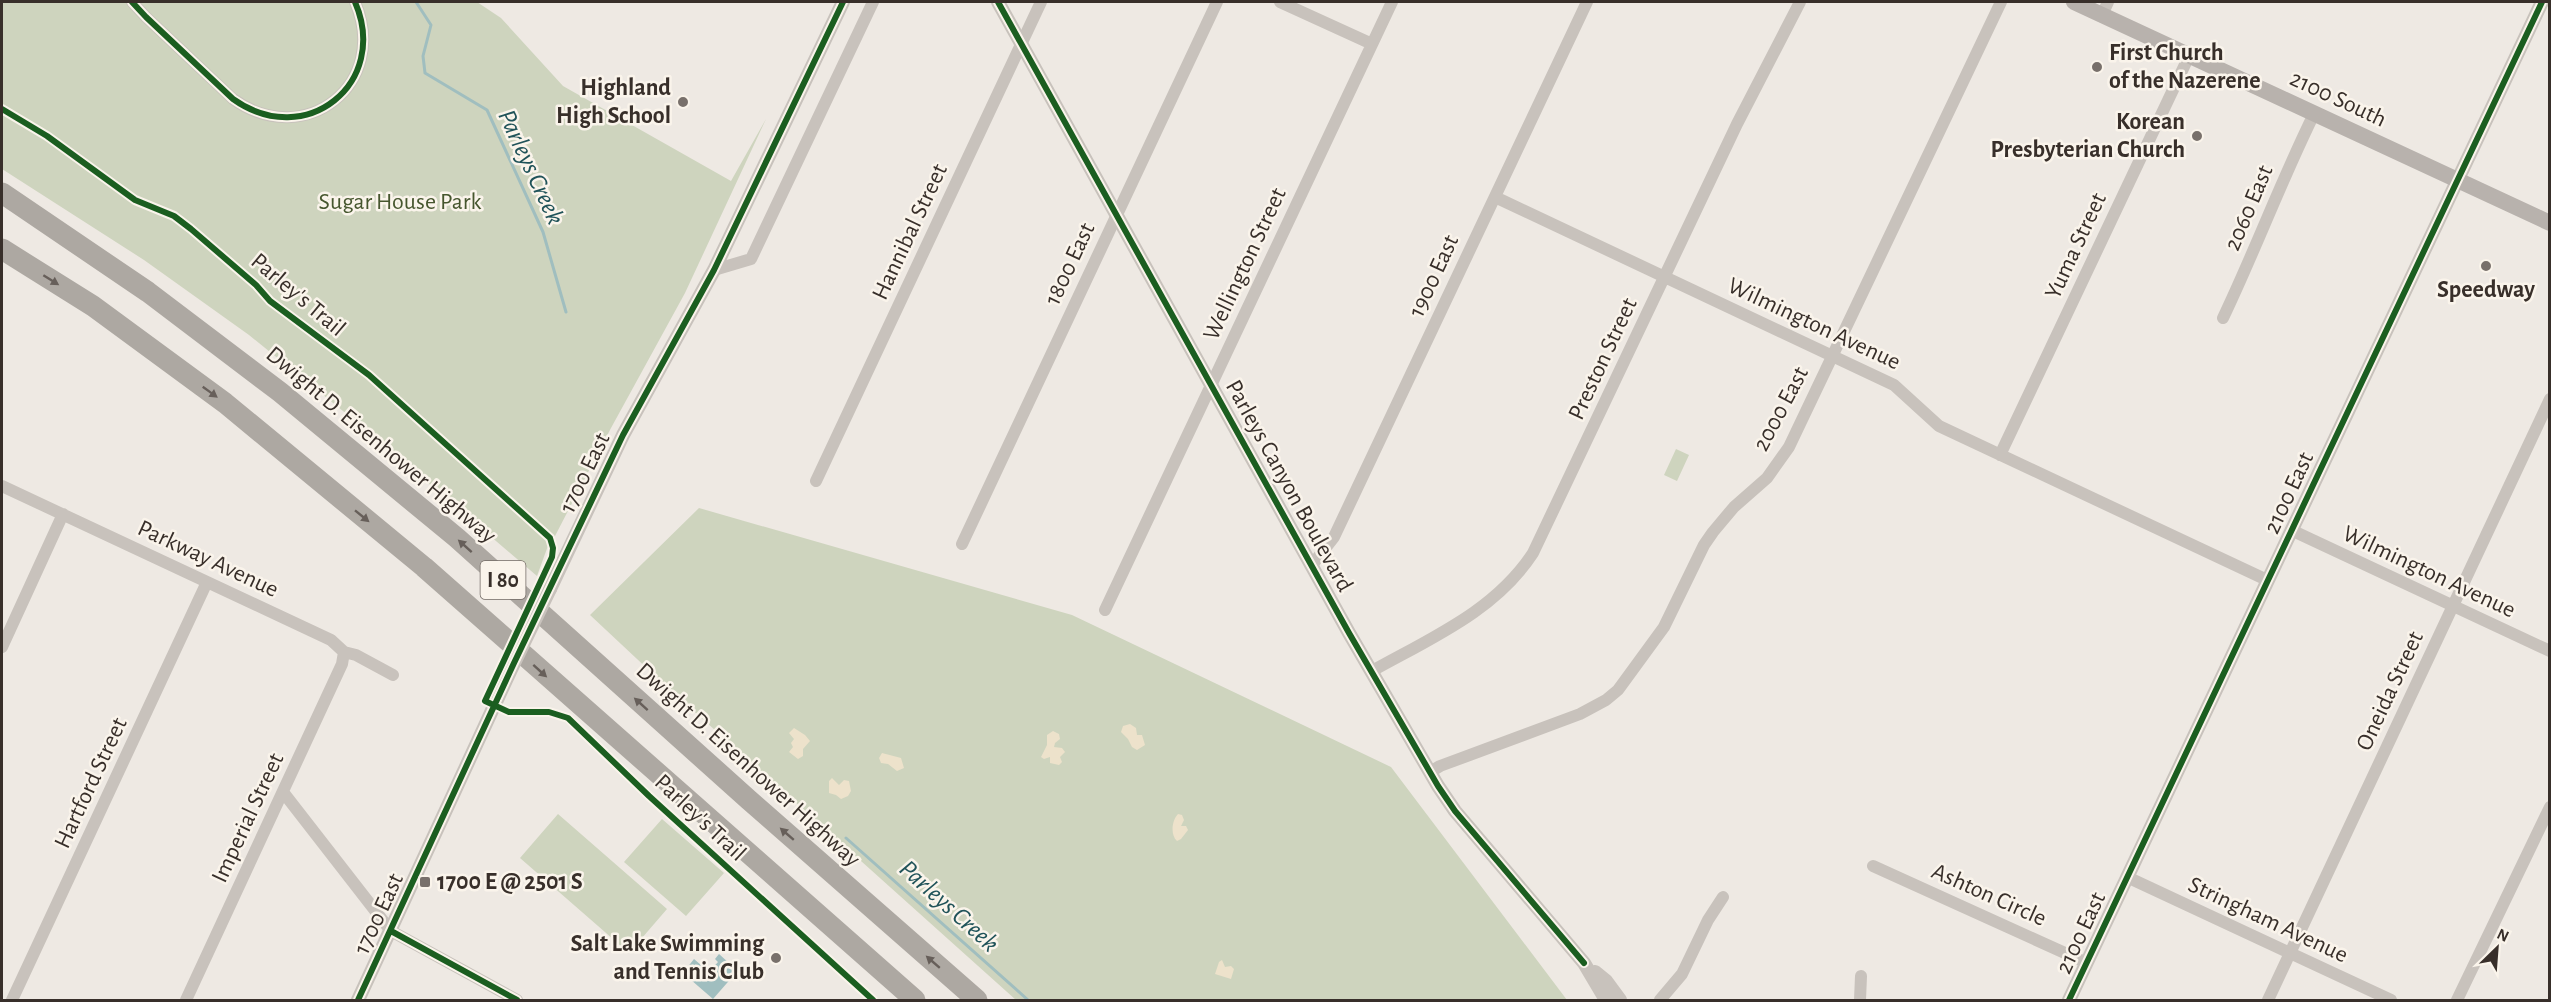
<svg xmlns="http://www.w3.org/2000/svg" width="2551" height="1002" font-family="'Alegreya Sans',sans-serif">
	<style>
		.green { fill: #ced4be }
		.sand { fill: #ede2cb }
		.water { fill: #a0bebf }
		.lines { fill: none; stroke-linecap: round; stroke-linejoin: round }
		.stream { stroke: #a0bebf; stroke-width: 3 }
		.minor { stroke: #c8c2bc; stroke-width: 12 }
		.tertiary { stroke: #c8c2bc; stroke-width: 14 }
		.secondary { stroke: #b8b2ad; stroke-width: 16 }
		.motorway { stroke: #ada8a2; stroke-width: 21 }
		.tertiary-bridge { stroke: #c8c2bc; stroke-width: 14 }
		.cycleway-casing { stroke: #faf4eb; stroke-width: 10 }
		.cycleway { stroke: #1b5e20; stroke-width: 6 }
		.oneway { fill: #675f5a }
		.poi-dot { fill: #78706b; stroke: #faf4eb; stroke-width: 2 }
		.labels { text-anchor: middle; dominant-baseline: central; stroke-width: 5; stroke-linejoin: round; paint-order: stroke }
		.shield { fill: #faf4eb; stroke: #726a64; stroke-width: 1.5 }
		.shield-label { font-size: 22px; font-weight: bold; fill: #382f2a }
		.poi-label { font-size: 24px; font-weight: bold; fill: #382f2a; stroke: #faf4eb; text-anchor: end }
		.street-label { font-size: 24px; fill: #382f2a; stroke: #faf4eb }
		.park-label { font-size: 24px; fill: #46562e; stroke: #faf4eb }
		.water-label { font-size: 26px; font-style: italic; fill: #205359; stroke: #faf4eb }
	</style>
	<rect width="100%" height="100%" fill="#eee9e3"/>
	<path class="green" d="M 2,2 L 477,2 L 501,18 L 563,86 L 731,181 L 766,119 L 685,293 L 611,428 L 555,536 L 549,543 L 537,576 L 359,424 L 249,335 L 144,260 L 2,169 Z
		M 1676,449 L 1689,455 L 1677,481 L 1664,475 Z
		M 699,508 L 1072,615 L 1391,767 L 1567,1000 L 1016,1000 L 668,688 L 590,615 Z
		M 558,814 L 667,909 L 629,953 L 520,858 Z
		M 662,819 L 724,873 L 686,916 L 624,862 Z"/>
	<path class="sand" d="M 1130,724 L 1136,728 L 1137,735 L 1142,735 L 1145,745 L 1137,750 L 1132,747 L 1128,739 L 1121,732 L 1123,726 Z
		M 794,728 L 805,735 L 810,741 L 803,749 L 803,756 L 798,759 L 789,752 L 793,747 L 791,743 L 794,739 L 789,733 Z
		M 1053,731 L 1059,734 L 1060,739 L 1055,743 L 1054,747 L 1062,748 L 1065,752 L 1060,757 L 1062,762 L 1059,765 L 1050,763 L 1050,757 L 1044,759 L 1041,757 L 1047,745 L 1047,735 Z
		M 882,753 L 901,758 L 904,768 L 897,771 L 888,764 L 881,763 L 879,758 Z
		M 832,778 L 839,785 L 844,780 L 849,781 L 851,791 L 848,796 L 841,799 L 836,795 L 829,793 L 829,781 Z
		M 1178,814 L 1182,815 L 1184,820 L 1181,826 L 1186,826 L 1188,830 L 1181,839 L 1177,841 C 1170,835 1172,820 1178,814 Z
		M 1222,960 L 1225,967 L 1231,966 L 1234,969 L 1231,979 L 1215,974 L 1219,962 Z"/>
	<path class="water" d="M 719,954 L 741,974 L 738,977 L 734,975 L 713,999 L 683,973 L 694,959 L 709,972 L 718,962 L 715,959 Z"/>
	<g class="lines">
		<path class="stream" d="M 416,2 L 431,25 L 423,56 L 425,73 L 487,110 L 543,232 L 566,312
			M 846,838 L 1028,1000"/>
		<path class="minor" d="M 132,2 L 146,17 L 233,99 C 306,151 390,83 355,2
			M 1280,2 L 1372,44
			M 2102,15 L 2108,2
			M 1495,197 L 1894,385 L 1939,426 L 2267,580
			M 714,270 L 751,259 L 873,2
			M 2223,318 C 2255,251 2281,181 2314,114
			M 2000,455 L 2189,56
			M 816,481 L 1041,2
			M 2,486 L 331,640 L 344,652 L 356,655 L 393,675
			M 2291,530 L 2550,651
			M 962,544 L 1217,2
			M 1312,565 L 1334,537 L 1587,2
			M 1105,610 L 1392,2
			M 2,647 L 63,514
			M 1372,671 C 1431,638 1495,611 1533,553 L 1737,124 L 1800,2
			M 1430,772 L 1440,766 L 1580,714 L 1606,700 L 1618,690 L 1664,627 L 1704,545 L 1713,532 L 1734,507 L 1767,478 L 1789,447 L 2001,2
			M 283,792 L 391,931 L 517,1000
			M 1873,866 L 2087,963
			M 2127,877 L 2391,1000
			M 12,1000 L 207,582
			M 186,1000 L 342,664 L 344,652
			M 1660,1000 L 1682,974 L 1708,920 L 1723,897
			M 1860,1000 L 1861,976
			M 2268,1000 L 2550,399
			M 2457,1000 L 2550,807"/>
		<path class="tertiary" d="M 998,2 L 1349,633 L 1438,786 L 1455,811 L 1584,963 L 1606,1000
			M 550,589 L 623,435 L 714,270 L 843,2
			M 1595,972 L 1606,981 L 1620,1000
			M 358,1000 L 514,663
			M 2069,1000 L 2542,2"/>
		<path class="secondary" d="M 2074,2 L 2550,223"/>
		<path class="motorway" d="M 2,193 L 148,292 L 280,392 L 457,538 L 749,800 L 977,1000
			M 2,249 L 93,306 L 225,403 L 424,567 L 915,1000"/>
		<path class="tertiary-bridge" d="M 514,663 L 550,589"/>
		<defs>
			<path id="cycleway" d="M 132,2 L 146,17 L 233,99 C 306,151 390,83 355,2
				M 998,2 L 1349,633 L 1438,786 L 1455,811 L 1584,963
				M 2,109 L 47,136 L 135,200 L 174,216 L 191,229 L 256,285 L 270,301 L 369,375 L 550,538 L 553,548 L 552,557 L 485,701 L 509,712 L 549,712 L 568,718 L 649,796 L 873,1000
				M 391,931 L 517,1000
				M 358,1000 L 514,663 L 623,435 L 714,270 L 843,2
				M 2069,1000 L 2542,2"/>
		</defs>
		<use href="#cycleway" class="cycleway-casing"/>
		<use href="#cycleway" class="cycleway"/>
	</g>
	<defs><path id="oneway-solid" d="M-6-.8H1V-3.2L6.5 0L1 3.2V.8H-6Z" transform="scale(1.5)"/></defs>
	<g class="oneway">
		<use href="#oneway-solid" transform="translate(51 280) rotate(32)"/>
		<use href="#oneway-solid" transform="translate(210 392) rotate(36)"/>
		<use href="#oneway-solid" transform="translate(362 516) rotate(39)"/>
		<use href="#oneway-solid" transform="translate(465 546) rotate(-138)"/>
		<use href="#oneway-solid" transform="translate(540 671) rotate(42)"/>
		<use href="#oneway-solid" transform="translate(641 704) rotate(-138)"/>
		<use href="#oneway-solid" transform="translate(787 834) rotate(-139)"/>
		<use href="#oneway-solid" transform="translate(933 962) rotate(-139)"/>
	</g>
	<g class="poi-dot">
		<circle cx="2097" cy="67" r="6"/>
		<circle cx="683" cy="102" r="6"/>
		<circle cx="2197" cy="136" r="6"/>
		<circle cx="2486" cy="266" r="6"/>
		<rect x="419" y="876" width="12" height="12" rx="3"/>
		<circle cx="776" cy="958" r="6"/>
	</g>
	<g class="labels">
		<rect class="shield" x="480.5" y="561" width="45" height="38" rx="4.5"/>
		<g class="shield-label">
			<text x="503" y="580">I 80</text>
		</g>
		<g class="poi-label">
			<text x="2109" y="53" text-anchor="start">First Church<tspan x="2109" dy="28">of the Nazerene</tspan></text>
			<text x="671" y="88">Highland<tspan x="671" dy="28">High School</tspan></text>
			<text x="2185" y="122">Korean<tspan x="2185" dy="28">Presbyterian Church</tspan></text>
			<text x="2486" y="290" text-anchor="middle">Speedway</text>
			<text x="437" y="882" text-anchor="start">1700 E @ 2501 S</text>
			<text x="764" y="944">Salt Lake Swimming<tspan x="764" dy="28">and Tennis Club</tspan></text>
		</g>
		<g class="street-label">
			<text transform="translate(2338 99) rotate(25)">2100 South</text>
			<text transform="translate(2249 208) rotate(-67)">2060 East</text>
			<text transform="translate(910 232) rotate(-65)">Hannibal Street</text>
			<text transform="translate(2076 246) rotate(-65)">Yuma Street</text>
			<text transform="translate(1070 264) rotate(-65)">1800 East</text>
			<text transform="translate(1245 264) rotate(-65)">Wellington Street</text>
			<text transform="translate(1434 276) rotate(-65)">1900 East</text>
			<text transform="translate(298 295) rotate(40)">Parley's Trail</text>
			<text transform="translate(1814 324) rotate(25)">Wilmington Avenue</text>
			<text transform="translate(1603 359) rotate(-65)">Preston Street</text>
			<text transform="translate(1781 409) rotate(-62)">2000 East</text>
			<text transform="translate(381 445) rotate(40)">Dwight D. Eisenhower Highway</text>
			<text transform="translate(585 473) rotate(-64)">1700 East</text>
			<text transform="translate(1289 486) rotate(61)">Parleys Canyon Boulevard</text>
			<text transform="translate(2289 493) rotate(-65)">2100 East</text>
			<text transform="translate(208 559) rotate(25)">Parkway Avenue</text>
			<text transform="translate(2429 572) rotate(25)">Wilmington Avenue</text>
			<text transform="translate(2390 691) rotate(-65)">Oneida Street</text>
			<text transform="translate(748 765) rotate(42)">Dwight D. Eisenhower Highway</text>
			<text transform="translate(91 783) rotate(-65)">Hartford Street</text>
			<text transform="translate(248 818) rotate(-65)">Imperial Street</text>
			<text transform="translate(700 818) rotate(43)">Parley's Trail</text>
			<text transform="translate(1989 895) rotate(24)">Ashton Circle</text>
			<text transform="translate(379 914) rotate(-65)">1700 East</text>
			<text transform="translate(2268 920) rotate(25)">Stringham Avenue</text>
			<text transform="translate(2081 933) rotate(-65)">2100 East</text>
		</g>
		<g class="park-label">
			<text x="400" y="202">Sugar House Park</text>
		</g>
		<g class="water-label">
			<text transform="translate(531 167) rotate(65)">Parleys Creek</text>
			<text transform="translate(949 906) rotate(42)">Parleys Creek</text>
		</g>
	</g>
	<rect width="2551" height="1002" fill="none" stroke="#382f2a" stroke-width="6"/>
	<g transform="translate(2497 948) rotate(25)" stroke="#faf4eb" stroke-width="4.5" paint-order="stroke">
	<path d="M0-4.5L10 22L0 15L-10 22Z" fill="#382f2a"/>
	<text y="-9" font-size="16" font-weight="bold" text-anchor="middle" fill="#382f2a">N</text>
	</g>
</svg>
